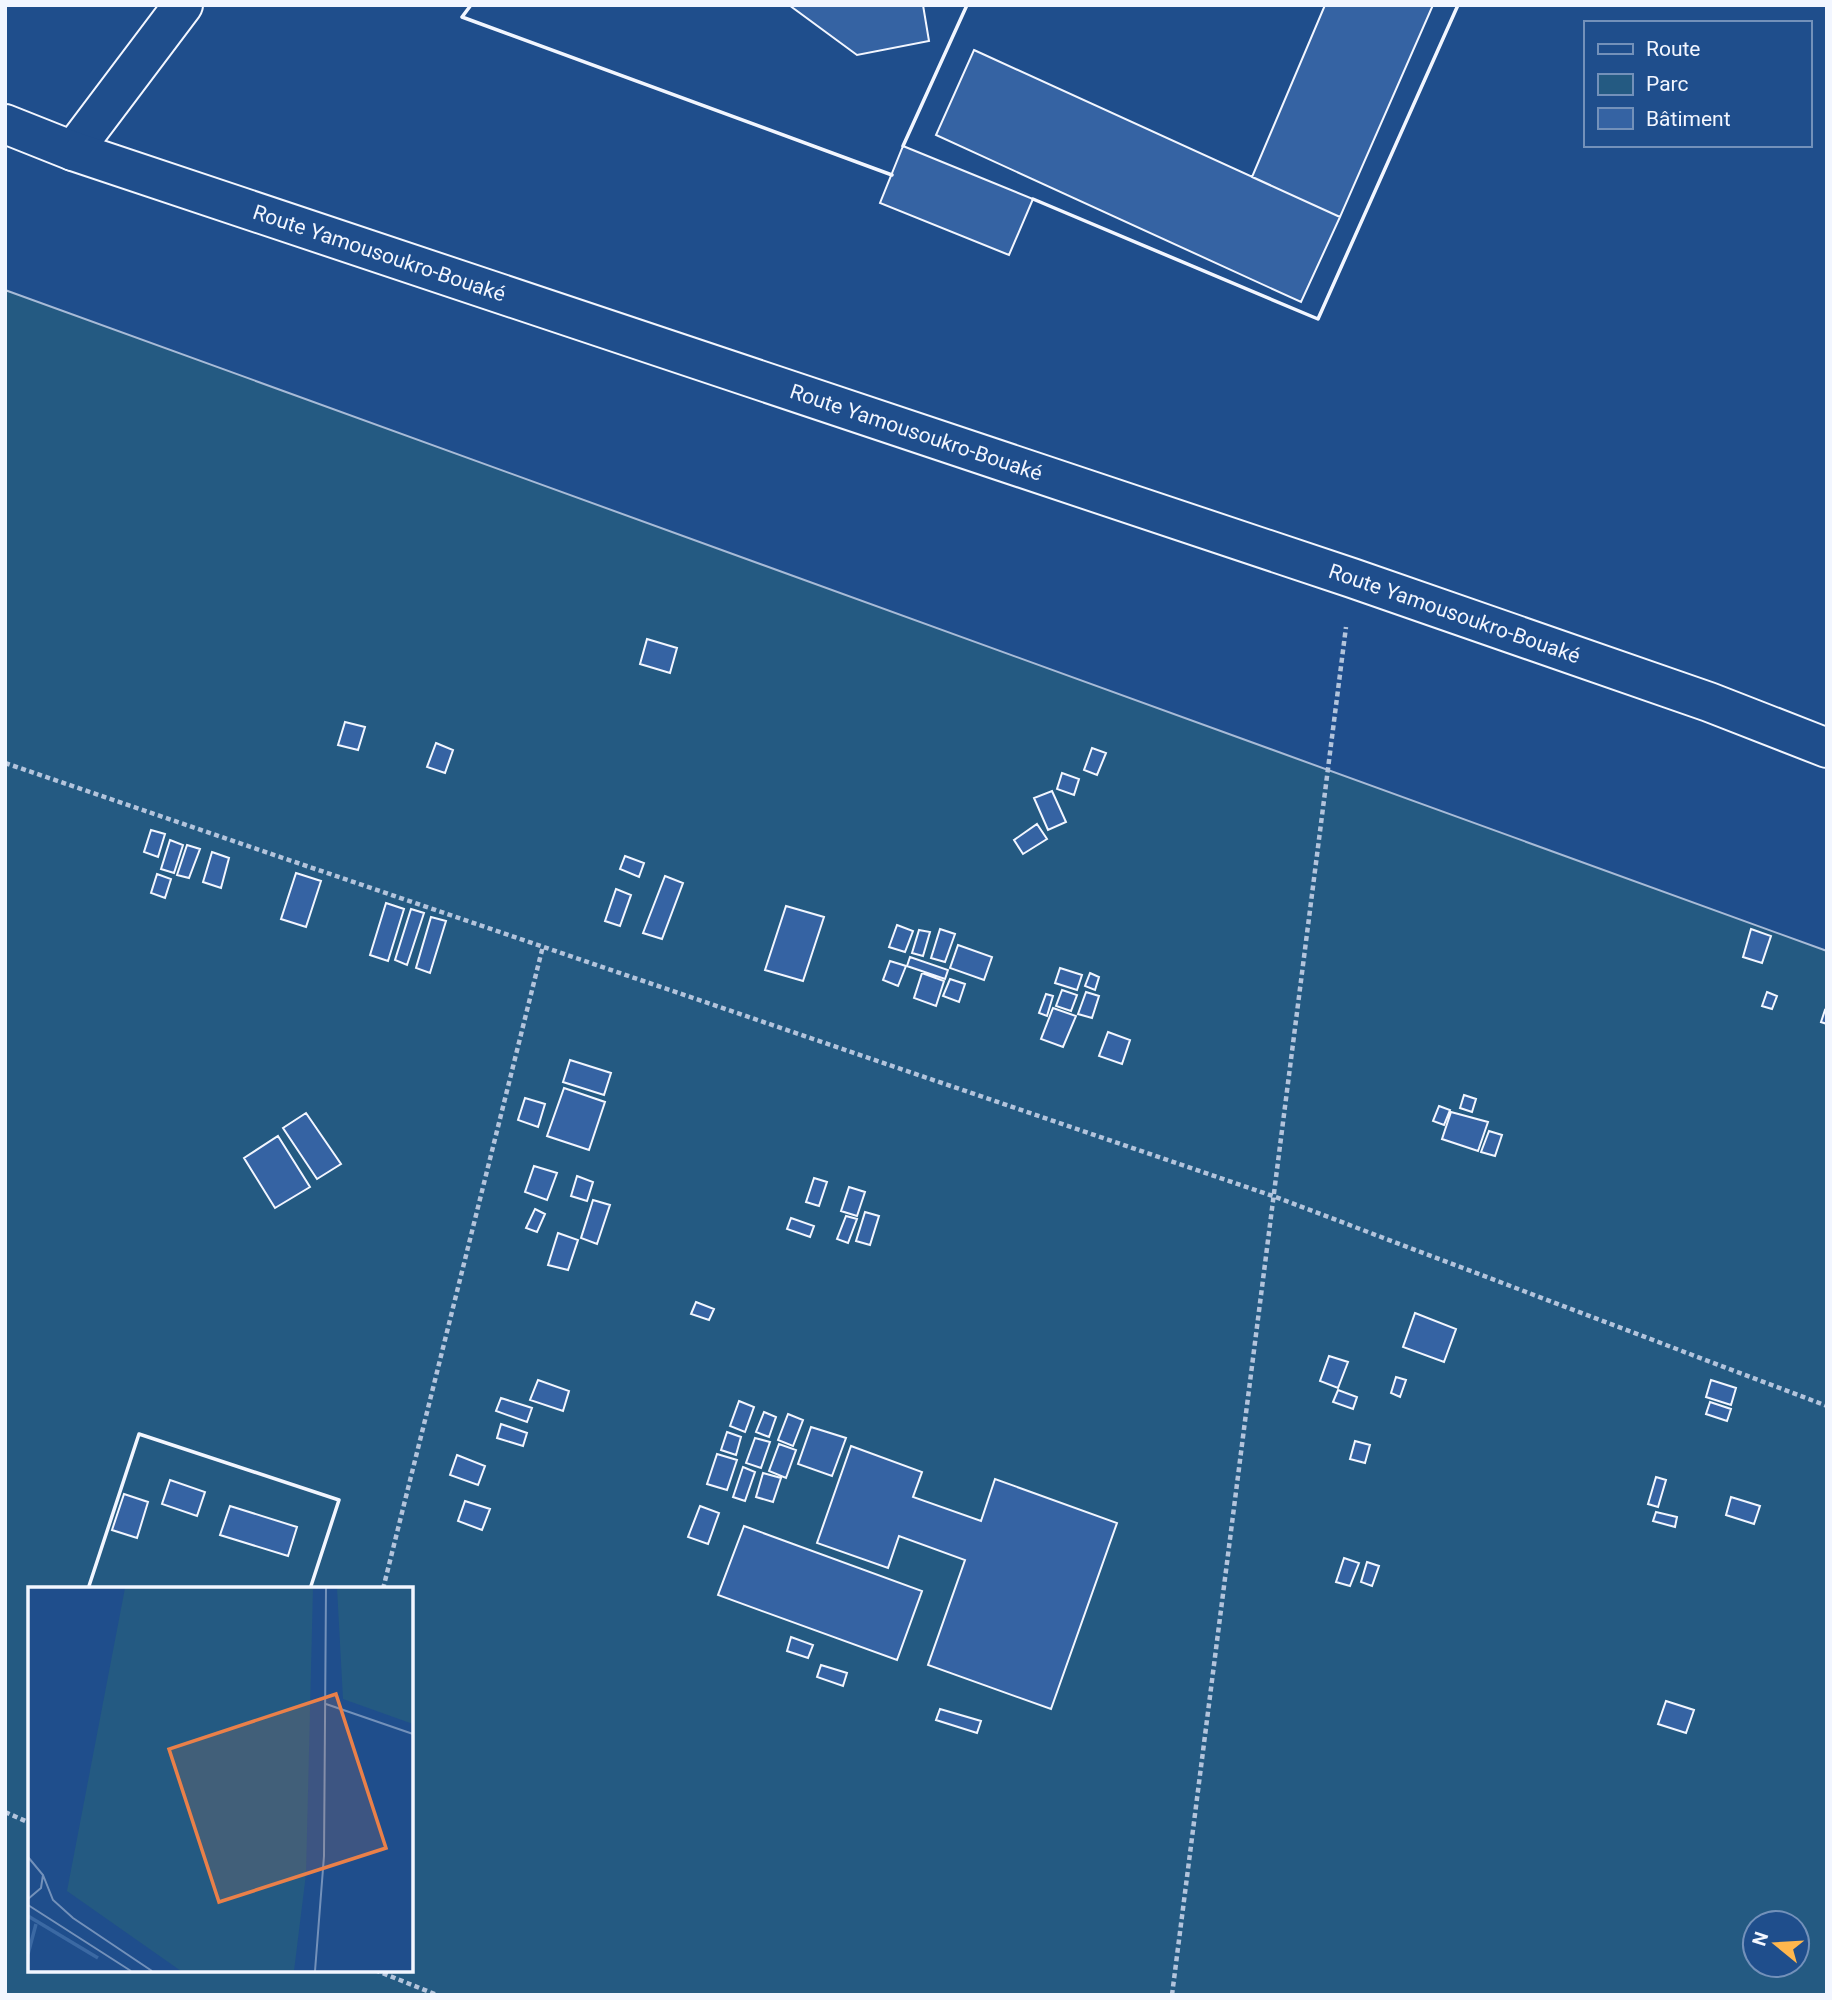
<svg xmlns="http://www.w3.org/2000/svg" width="1832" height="2000" font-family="Roboto,sans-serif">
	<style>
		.green { fill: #245a82; stroke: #a8bbd7; stroke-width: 2; fill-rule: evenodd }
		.building { fill: #3563a3; stroke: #f2f6ff; stroke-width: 2 }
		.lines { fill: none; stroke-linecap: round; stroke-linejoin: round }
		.minor-casing { stroke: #f2f6ff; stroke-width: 42 }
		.major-casing { stroke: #f2f6ff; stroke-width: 42 }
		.path { stroke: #b3c4dc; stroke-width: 4.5; stroke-dasharray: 5 3.5; stroke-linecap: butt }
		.minor { stroke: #1f4e8c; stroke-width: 38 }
		.major { stroke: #1f4e8c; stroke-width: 38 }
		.wall { stroke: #f2f6ff; stroke-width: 3.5 }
		.labels { text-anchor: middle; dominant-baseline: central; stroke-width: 5; stroke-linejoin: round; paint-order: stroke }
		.street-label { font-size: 21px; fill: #f2f6ff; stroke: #1f4e8c }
		.inset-river { fill: none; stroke: #3b69a3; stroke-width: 3.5 }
		.inset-road { fill: none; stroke: #7391ba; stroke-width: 2 }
		.view { fill: #ea8049; fill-opacity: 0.15; stroke: #ea8049; stroke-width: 3.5 }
		.inset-edge { fill: none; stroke: #f2f6ff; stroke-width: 3.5 }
	</style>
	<rect width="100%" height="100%" fill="#1f4e8c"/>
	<path class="green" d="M 5,290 L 1827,951 L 1827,1995 L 5,1995 ZM 30,1589 L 411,1589 L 411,1970 L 30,1970 ZM 1755,1923 L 1797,1923 L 1797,1965 L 1755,1965 Z"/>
	<path class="building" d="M 789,5 L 923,5 L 929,41 L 857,55 Z
		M 1325,5 L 1433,5 L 1340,217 L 1252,177 Z
		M 974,50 L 1340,217 L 1301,302 L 936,135 Z
		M 903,146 L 1033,199 L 1009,255 L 880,203 Z
		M 647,639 L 677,648 L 670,673 L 640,664 Z
		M 345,722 L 365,727 L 358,750 L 338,745 Z
		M 436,743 L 453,750 L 445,773 L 427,767 Z
		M 1092,748 L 1106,753 L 1097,775 L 1084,770 Z
		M 1062,773 L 1079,779 L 1074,795 L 1057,789 Z
		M 1052,791 L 1066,822 L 1048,830 L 1034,798 Z
		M 1037,824 L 1047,839 L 1023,854 L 1014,840 Z
		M 151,830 L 165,834 L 158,857 L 144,852 Z
		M 170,840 L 183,845 L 174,873 L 161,869 Z
		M 187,845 L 200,849 L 189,878 L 177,875 Z
		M 212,852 L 229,858 L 221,888 L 203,882 Z
		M 625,856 L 644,863 L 639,877 L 620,869 Z
		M 296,873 L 321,881 L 306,927 L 281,919 Z
		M 157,874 L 171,879 L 165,898 L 151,893 Z
		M 665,876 L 683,883 L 662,939 L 643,933 Z
		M 616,889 L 631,895 L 620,926 L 605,921 Z
		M 386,903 L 404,909 L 388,961 L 370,955 Z
		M 786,906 L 824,917 L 803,981 L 765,970 Z
		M 411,909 L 424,913 L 407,965 L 395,960 Z
		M 431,917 L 446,921 L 430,973 L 416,968 Z
		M 897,925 L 913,931 L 905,952 L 889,947 Z
		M 940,929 L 955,934 L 945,962 L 931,958 Z
		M 1751,929 L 1771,936 L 1762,963 L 1743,957 Z
		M 919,930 L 930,932 L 923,956 L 912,953 Z
		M 958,945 L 992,957 L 984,980 L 950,968 Z
		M 910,957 L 948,970 L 945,979 L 907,966 Z
		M 890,961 L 906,966 L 898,986 L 883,980 Z
		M 1060,968 L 1082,975 L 1077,990 L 1055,983 Z
		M 922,973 L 944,981 L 936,1006 L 914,998 Z
		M 1090,973 L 1099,977 L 1095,990 L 1085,986 Z
		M 950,979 L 965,984 L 959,1002 L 943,996 Z
		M 1062,990 L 1077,995 L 1071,1011 L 1056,1006 Z
		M 1086,992 L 1099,996 L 1092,1018 L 1078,1014 Z
		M 1767,992 L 1777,996 L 1772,1009 L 1762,1006 Z
		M 1046,994 L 1053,996 L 1047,1016 L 1039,1013 Z
		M 1053,1008 L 1076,1016 L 1063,1047 L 1041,1039 Z
		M 1825,1010 L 1827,1011 L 1827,1024 L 1821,1022 Z
		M 1108,1032 L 1130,1040 L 1122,1064 L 1099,1056 Z
		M 570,1060 L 611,1073 L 604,1095 L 563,1082 Z
		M 564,1088 L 605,1102 L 589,1150 L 547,1136 Z
		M 1464,1095 L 1476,1099 L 1472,1112 L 1460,1108 Z
		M 525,1098 L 545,1104 L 538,1127 L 518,1120 Z
		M 1439,1106 L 1450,1110 L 1444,1125 L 1433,1121 Z
		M 1451,1112 L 1488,1122 L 1478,1151 L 1442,1139 Z
		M 306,1113 L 341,1164 L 317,1179 L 283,1128 Z
		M 1489,1131 L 1502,1135 L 1495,1156 L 1481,1152 Z
		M 278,1136 L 310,1187 L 275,1208 L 244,1158 Z
		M 534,1166 L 557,1173 L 547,1200 L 525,1192 Z
		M 577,1176 L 593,1182 L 587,1201 L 571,1196 Z
		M 814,1178 L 827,1182 L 819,1206 L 806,1202 Z
		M 849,1187 L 865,1192 L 857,1216 L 841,1211 Z
		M 593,1200 L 610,1205 L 597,1244 L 581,1238 Z
		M 535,1209 L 545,1214 L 537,1232 L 526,1228 Z
		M 865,1212 L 879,1216 L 870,1245 L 856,1241 Z
		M 846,1216 L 857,1219 L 848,1243 L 837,1239 Z
		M 791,1218 L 814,1226 L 810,1237 L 787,1229 Z
		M 558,1233 L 578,1240 L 568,1270 L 548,1265 Z
		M 696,1302 L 714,1309 L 709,1320 L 691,1314 Z
		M 1415,1313 L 1456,1329 L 1444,1362 L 1403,1347 Z
		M 1329,1356 L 1348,1362 L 1338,1388 L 1320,1381 Z
		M 1396,1377 L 1406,1380 L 1400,1397 L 1391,1393 Z
		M 538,1380 L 569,1391 L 563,1411 L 530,1400 Z
		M 1711,1380 L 1736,1388 L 1731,1405 L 1706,1397 Z
		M 1338,1390 L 1357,1397 L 1353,1409 L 1333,1402 Z
		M 501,1398 L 532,1408 L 527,1422 L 496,1411 Z
		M 739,1401 L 754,1407 L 745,1432 L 730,1426 Z
		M 1710,1402 L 1731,1409 L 1727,1421 L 1706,1414 Z
		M 764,1412 L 776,1417 L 769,1437 L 756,1432 Z
		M 788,1414 L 803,1420 L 793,1446 L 778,1440 Z
		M 501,1424 L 527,1433 L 523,1446 L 497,1438 Z
		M 811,1427 L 846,1438 L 832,1476 L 798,1464 Z
		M 727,1432 L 741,1437 L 736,1455 L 721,1450 Z
		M 755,1438 L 770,1442 L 761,1468 L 746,1463 Z
		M 1355,1441 L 1370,1445 L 1365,1463 L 1350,1459 Z
		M 779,1444 L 796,1450 L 786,1478 L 769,1471 Z
		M 851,1446 L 922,1472 L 913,1497 L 981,1521 L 995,1479 L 1117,1523 L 1051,1709 L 928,1665 L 965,1560 L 899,1536 L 888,1568 L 817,1543 Z
		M 717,1454 L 737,1460 L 727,1490 L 707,1484 Z
		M 457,1455 L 485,1466 L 478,1485 L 450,1475 Z
		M 743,1467 L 755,1472 L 745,1501 L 733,1497 Z
		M 763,1473 L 781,1478 L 773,1502 L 756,1497 Z
		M 1656,1477 L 1666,1480 L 1658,1507 L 1648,1504 Z
		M 170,1480 L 205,1492 L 197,1516 L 162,1504 Z
		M 124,1494 L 148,1502 L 137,1538 L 112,1530 Z
		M 1731,1497 L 1760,1506 L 1754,1524 L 1726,1515 Z
		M 465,1501 L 490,1509 L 482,1530 L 458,1521 Z
		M 230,1506 L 297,1527 L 288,1556 L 220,1535 Z
		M 700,1506 L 719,1513 L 708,1544 L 688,1537 Z
		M 1656,1512 L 1677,1517 L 1675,1527 L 1653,1521 Z
		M 744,1526 L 922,1591 L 897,1660 L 718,1595 Z
		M 1344,1558 L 1359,1563 L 1350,1586 L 1336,1582 Z
		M 1367,1562 L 1379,1566 L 1372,1586 L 1361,1582 Z
		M 791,1637 L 813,1645 L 808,1658 L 787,1651 Z
		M 821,1665 L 847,1673 L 843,1686 L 817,1677 Z
		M 1666,1701 L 1694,1710 L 1686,1733 L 1658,1724 Z
		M 940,1709 L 981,1721 L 977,1733 L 936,1720 Z"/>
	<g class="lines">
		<defs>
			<path id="minor" d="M 73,151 L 183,5"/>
			<g id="major">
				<path id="s1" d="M 5,124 L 73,151 L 1352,578 L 1709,702 L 1827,748"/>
			</g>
		</defs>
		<use href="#minor" class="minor-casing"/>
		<use href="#major" class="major-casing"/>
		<path class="path" d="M 5,763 L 1273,1196 L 1827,1406
			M 383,1589 L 543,946
			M 5,1812 L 30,1823
			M 375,1970 L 437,1995
			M 1172,1995 L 1346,627"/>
		<use href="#minor" class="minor"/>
		<use href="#major" class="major"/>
		<path class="wall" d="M 471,5 L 462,17 L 892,175
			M 903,146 L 967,5
			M 1033,199 L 1318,319 L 1458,5
			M 88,1589 L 139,1434 L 339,1500 L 310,1589"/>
	</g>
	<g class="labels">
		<g class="street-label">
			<text stroke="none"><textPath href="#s1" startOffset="396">Route Yamousoukro-Bouaké</textPath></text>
			<text stroke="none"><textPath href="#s1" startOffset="962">Route Yamousoukro-Bouaké</textPath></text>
			<text stroke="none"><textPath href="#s1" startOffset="1530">Route Yamousoukro-Bouaké</textPath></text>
		</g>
	</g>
	<g transform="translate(28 1587)">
		<rect width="385" height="385" fill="#1f4e8c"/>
		<path d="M 97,1 L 285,1 L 278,287 L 266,384 L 153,384 L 39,304 ZM 309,1 L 385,1 L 385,137 L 315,112 Z" fill="#245a82"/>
		<path class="inset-river" d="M 0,329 L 70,371M 0,367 L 8,337"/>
		<path class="inset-road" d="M 298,117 L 385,147M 0,270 L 15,288 L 13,301 L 0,312M 15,288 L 25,313 L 45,331 L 124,384M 0,318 L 103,384M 287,384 L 296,269 L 298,1"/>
		<path class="view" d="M 308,107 L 358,261 L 191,315 L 141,162 Z"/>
		<rect width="385" height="385" class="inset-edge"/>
	</g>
	<rect width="1832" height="2000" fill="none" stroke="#f2f6ff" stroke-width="14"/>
	<rect x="1584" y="21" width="228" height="126" fill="#1f4e8c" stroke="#7391ba" stroke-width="2"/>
	<rect x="1598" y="44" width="35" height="10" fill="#1f4e8c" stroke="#7391ba" stroke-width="2"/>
	<text x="1646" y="56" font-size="21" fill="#f2f6ff">Route</text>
	<rect x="1598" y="74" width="35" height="21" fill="#245a82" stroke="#7391ba" stroke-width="2"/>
	<text x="1646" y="91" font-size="21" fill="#f2f6ff">Parc</text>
	<rect x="1598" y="108" width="35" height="21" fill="#3563a3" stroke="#7391ba" stroke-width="2"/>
	<text x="1646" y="126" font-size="21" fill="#f2f6ff">Bâtiment</text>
	<g transform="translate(1776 1944) rotate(288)"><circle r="33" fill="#1f4e8c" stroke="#7391ba" stroke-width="2"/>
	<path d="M0-5L12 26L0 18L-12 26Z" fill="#ffb74d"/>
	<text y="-10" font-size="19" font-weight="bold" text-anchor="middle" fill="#f2f6ff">N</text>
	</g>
</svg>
